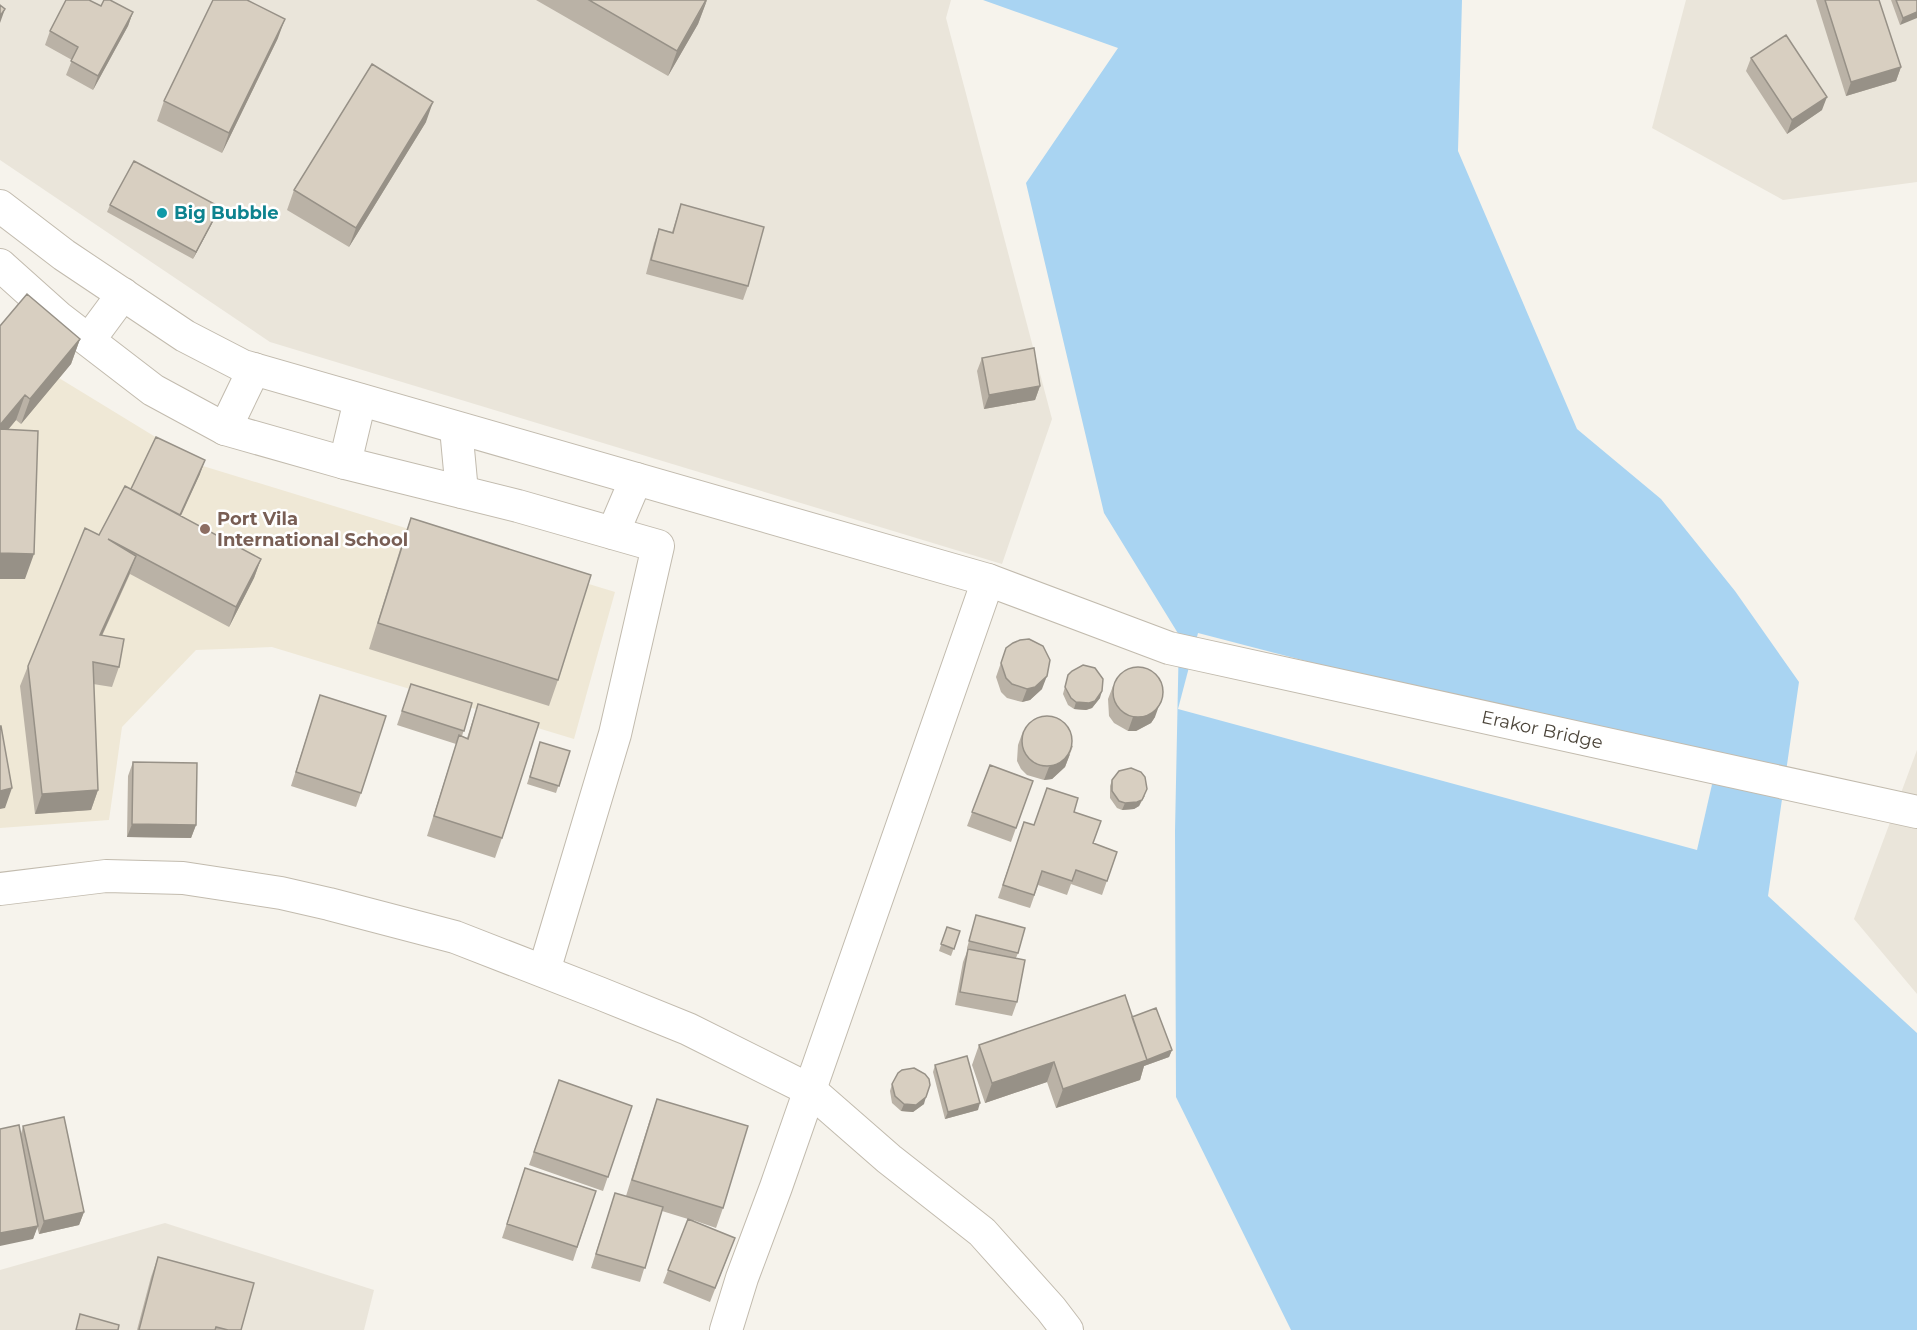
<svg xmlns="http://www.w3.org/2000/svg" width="1917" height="1330" font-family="Montserrat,sans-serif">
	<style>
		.residential { fill: #eae5da }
		.education { fill: #efe8d6 }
		.water { fill: #a9d4f2 }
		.pier { fill: #f6f3ec }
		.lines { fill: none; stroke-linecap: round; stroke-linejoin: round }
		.minor-casing { stroke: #c2bbae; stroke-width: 34 }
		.minor { stroke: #fff; stroke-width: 32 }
		.wall { fill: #bab2a6 }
		.shaded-wall { fill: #979187 }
		.building { fill: #d8cfc1; stroke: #979187; stroke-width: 1.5 }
		.culture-dot { fill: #0f9aa8; stroke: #fff; stroke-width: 2 }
		.education-dot { fill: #8d6e63; stroke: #fff; stroke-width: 2 }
		.labels { text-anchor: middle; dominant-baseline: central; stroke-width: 5; stroke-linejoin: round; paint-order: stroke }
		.culture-label { font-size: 18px; font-weight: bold; fill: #0d838f; stroke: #fff; text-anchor: start }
		.education-label { font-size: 18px; font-weight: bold; fill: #785e54; stroke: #fff; text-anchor: start }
		.street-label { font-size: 18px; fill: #4b4439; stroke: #fff }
	</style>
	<rect width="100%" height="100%" fill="#f6f3ec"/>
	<path class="residential" d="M 0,0 L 951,0 L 946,18 L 1052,419 L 1002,564 L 270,342 L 0,160 Z
		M 1686,0 L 1917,0 L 1917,182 L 1783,200 L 1652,128 Z
		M 1917,750 L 1917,994 L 1854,919 Z
		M 165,1223 L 374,1290 L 364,1330 L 0,1330 L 0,1270 Z"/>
	<path class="education" d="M 0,342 L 203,466 L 615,592 L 574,739 L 272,647 L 196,650 L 122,727 L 109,820 L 0,828 Z"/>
	<path class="water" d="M 983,0 L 1462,0 L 1458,151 L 1577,429 L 1661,499 L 1735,591 L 1799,682 L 1768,896 L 1917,1033 L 1917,1330 L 1291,1330 L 1176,1097 L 1175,831 L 1179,635 L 1104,513 L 1026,183 L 1118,48 Z"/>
	<path class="pier" d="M 1198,633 L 1716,767 L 1697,850 L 1178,709 Z"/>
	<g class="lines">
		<defs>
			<g id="minor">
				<path id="s1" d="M 0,206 L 64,255 L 185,336 L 243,366 L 988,580 L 1169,648 L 1917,812"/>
				<path d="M 0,265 L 58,317 L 153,390 L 225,429 L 345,463 L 518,506 L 658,546 L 615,734 L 544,971"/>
				<path d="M 89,340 L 123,294"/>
				<path d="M 456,428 L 462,492"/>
				<path d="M 225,429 L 254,369"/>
				<path d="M 345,463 L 360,400"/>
				<path d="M 613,533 L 636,479"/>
				<path d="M 0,889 L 106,876 L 183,878 L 281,893 L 329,904 L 455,937 L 599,993 L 688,1029 L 810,1090 L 889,1159 L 982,1232 L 1051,1309 L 1067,1330"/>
				<path d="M 726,1330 L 742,1278 L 776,1187 L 988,580"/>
			</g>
		</defs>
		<use href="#minor" class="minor-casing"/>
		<use href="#minor" class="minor"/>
	</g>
	<path class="wall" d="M 536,0 L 707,0 L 698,24 L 668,76 Z
		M 1816,0 L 1879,0 L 1901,67 L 1896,81 L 1846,96 Z
		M 1891,0 L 1917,0 L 1900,25 Z
		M 101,6 L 133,12 L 128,26 L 93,90 L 66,75 L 72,60 L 45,45 L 50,31 Z
		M 278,38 L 222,153 L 157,121 L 164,101 Z
		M 1751,58 L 1822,110 L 1787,134 L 1746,71 Z
		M 426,122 L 349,247 L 287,210 L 294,190 Z
		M 681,204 L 748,286 L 743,300 L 646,274 L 654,243 L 659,229 L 672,232 Z
		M 110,205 L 217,214 L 193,259 L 107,212 Z
		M 0,326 L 80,339 L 71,364 L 21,424 L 16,420 L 8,430 L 25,579 L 0,579 Z
		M 982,358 L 1040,386 L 1035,400 L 984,409 L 977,371 Z
		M 200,474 L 181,516 L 261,559 L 254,578 L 229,627 L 130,574 L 102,636 L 119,667 L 112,687 L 93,684 L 98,790 L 91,810 L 35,814 L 20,686 L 28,666 L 131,489 Z
		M 411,518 L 558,680 L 549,706 L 369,649 L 402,543 Z
		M 1006,648 L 1042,689 L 1030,700 L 1022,702 L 1007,698 L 1001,692 L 996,677 Z
		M 1068,675 L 1100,698 L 1092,708 L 1086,710 L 1074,709 L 1068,705 L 1063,694 Z
		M 411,684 L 472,703 L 462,736 L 467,738 L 478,704 L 502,838 L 495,858 L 427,836 L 456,744 L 397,725 Z
		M 1113,686 L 1155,717 L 1151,723 L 1136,731 L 1128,731 L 1114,723 L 1109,716 L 1108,699 Z
		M 320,695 L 361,793 L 356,807 L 291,786 Z
		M 1023,731 L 1073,746 L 1065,767 L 1052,779 L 1044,780 L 1027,775 L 1021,769 L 1017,761 L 1018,745 Z
		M 538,749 L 570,751 L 556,793 L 527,784 Z
		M 133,762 L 196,825 L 191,838 L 127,837 L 128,776 Z
		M 990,765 L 1033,781 L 1011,842 L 967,826 Z
		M 1112,780 L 1145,796 L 1139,806 L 1134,809 L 1122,810 L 1117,808 L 1110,798 L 1110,786 Z
		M 1074,812 L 1093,843 L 1117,852 L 1102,895 L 1071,884 L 1067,895 L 1038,885 L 1030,908 L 998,898 L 1024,822 L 1034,825 Z
		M 976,915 L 1018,953 L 1016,958 L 1017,1002 L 1012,1016 L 955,1005 L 963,962 L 968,949 L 977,951 L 967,948 Z
		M 947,927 L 960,931 L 951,956 L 939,951 Z
		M 1132,1017 L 1172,1050 L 1169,1057 L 1144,1066 L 1140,1080 L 1056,1108 L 1047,1082 L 985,1103 L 972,1065 L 979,1045 Z
		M 935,1065 L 978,1110 L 945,1119 L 933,1072 Z
		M 559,1080 L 632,1106 L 603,1191 L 529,1165 Z
		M 892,1084 L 924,1104 L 913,1112 L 901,1111 L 892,1103 L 890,1091 Z
		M 657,1099 L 723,1208 L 716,1228 L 693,1220 L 730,1251 L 710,1302 L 663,1283 L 688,1219 L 662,1211 L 640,1282 L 591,1268 L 615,1193 L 626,1196 L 650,1119 Z
		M 23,1126 L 84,1212 L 79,1225 L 39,1234 L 37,1227 L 33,1239 L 21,1134 Z
		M 525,1168 L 596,1191 L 573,1261 L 502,1238 Z
		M 158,1257 L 241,1330 L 137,1330 L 151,1277 Z"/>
	<path class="shaded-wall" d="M 707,0 L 698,24 L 668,76 L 677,51 Z
		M 5,9 L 0,23 L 0,16 Z
		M 133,12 L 128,26 L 93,90 L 98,76 Z
		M 1917,12 L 1917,18 L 1900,25 L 1903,18 Z
		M 285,19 L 278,38 L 222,153 L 229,133 Z
		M 1901,67 L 1896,81 L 1846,96 L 1851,82 Z
		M 1827,97 L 1822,110 L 1787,134 L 1792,120 Z
		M 433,102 L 426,122 L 349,247 L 356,228 Z
		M 220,207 L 217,214 L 193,259 L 196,252 Z
		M 80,339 L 71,364 L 21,424 L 30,399 Z
		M 1040,386 L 1035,400 L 984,409 L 989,395 Z
		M 25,395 L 16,420 L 0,439 L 0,425 Z
		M 205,460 L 200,474 L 174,530 L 179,516 Z
		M 0,553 L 34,554 L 25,579 L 0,579 Z
		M 136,556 L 129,575 L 93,655 L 100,635 Z
		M 261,559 L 254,578 L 229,627 L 236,607 Z
		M 1047,676 L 1042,689 L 1030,700 L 1022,702 L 1027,689 Z
		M 1102,691 L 1100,698 L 1092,708 L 1086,710 L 1074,709 L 1076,702 Z
		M 1160,703 L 1155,717 L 1151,723 L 1136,731 L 1128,731 L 1133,717 Z
		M 1070,754 L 1065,767 L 1052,779 L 1044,780 L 1049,767 Z
		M 12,788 L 5,808 L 0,809 L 0,791 Z
		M 1147,789 L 1139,806 L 1134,809 L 1122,810 L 1125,803 Z
		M 98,790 L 91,810 L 35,814 L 42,794 Z
		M 132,824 L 196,825 L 191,838 L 127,837 Z
		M 1172,1050 L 1169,1057 L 1144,1066 L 1140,1080 L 1056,1108 L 1063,1089 Z
		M 1054,1062 L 1047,1082 L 985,1103 L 992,1083 Z
		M 926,1097 L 924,1104 L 913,1112 L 901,1111 L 904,1104 Z
		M 980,1103 L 978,1110 L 945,1119 L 948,1112 Z
		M 84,1212 L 79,1225 L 39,1234 L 44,1221 Z
		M 38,1226 L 33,1239 L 0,1246 L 0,1233 Z"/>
	<path class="building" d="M 66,0 L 89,0 L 101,6 L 104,0 L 110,0 L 133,12 L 98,76 L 71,61 L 78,47 L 50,31 Z
		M 213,0 L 247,0 L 285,19 L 229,133 L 164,101 Z
		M 589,0 L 706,0 L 677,51 Z
		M 1825,0 L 1879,0 L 1901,67 L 1851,82 Z
		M 1896,0 L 1917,0 L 1917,12 L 1903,18 Z
		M 0,5 L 5,9 L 0,16 Z
		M 1786,35 L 1827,97 L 1792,120 L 1751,58 Z
		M 372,64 L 433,102 L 356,228 L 294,190 Z
		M 134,161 L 220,207 L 196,252 L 110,205 Z
		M 681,204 L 764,227 L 748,286 L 651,260 L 659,229 L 673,233 Z
		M 27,294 L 80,339 L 30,399 L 25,395 L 0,425 L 0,326 Z
		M 1034,348 L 1040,386 L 989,395 L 982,358 Z
		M 0,429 L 38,431 L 34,554 L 0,553 Z
		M 156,437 L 205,460 L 180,515 L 131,489 Z
		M 125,486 L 261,559 L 236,607 L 108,539 L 136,556 L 100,635 L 124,639 L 119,667 L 93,662 L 98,790 L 42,794 L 28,666 L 85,528 L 99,535 Z
		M 411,518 L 591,575 L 558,680 L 378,623 Z
		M 1029,639 L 1043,646 L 1050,660 L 1047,676 L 1035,687 L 1027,689 L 1012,684 L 1006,678 L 1001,663 L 1006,648 L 1013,643 L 1020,640 Z
		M 1083,665 L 1095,668 L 1103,679 L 1102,691 L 1095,701 L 1089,703 L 1076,702 L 1071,698 L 1065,687 L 1068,675 L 1072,671 Z
		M1113 692a25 25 0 1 1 50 0a25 25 0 1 1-50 0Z
		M 411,684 L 472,703 L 464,731 L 402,711 Z
		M 320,695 L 386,716 L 361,793 L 296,772 Z
		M 478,704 L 539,723 L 502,838 L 434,816 L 459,735 L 468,739 Z
		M1022 741a25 25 0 1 1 50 0a25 25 0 1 1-50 0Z
		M 0,726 L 1,726 L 12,788 L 0,791 Z
		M 540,742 L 570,751 L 559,786 L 530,777 Z
		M 133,762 L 197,763 L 196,825 L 132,824 Z
		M 990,765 L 1033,781 L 1016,828 L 972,812 Z
		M 1131,768 L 1141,772 L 1145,777 L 1147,789 L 1142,800 L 1137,802 L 1125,803 L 1119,801 L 1112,791 L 1112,780 L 1119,771 Z
		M 1047,788 L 1078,798 L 1074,812 L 1101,821 L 1093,843 L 1117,852 L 1107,881 L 1076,870 L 1072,881 L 1042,871 L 1034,895 L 1003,885 L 1024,822 L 1034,825 Z
		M 976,915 L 1025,928 L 1018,953 L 969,941 Z
		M 947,927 L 960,931 L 954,949 L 941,944 Z
		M 968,949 L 1025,960 L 1017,1002 L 960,992 Z
		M 1125,995 L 1147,1060 L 1063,1089 L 1054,1062 L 992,1083 L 979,1045 Z
		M 1156,1008 L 1172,1050 L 1147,1060 L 1132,1017 Z
		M 967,1056 L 980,1103 L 948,1112 L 935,1065 Z
		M 914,1068 L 925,1074 L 929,1079 L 930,1085 L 926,1097 L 916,1105 L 904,1104 L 895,1096 L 892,1084 L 898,1073 L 902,1070 Z
		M 559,1080 L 632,1106 L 608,1177 L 534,1152 Z
		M 657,1099 L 748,1126 L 723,1208 L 632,1180 Z
		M 64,1117 L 84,1212 L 44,1221 L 23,1126 Z
		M 19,1125 L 38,1226 L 0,1233 L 0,1129 Z
		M 525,1168 L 596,1191 L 577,1247 L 507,1224 Z
		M 615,1193 L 663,1207 L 645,1268 L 596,1254 Z
		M 688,1219 L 735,1238 L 715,1288 L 668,1270 Z
		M 158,1257 L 254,1283 L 241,1330 L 228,1330 L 216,1327 L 215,1330 L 139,1330 Z
		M 80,1314 L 119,1325 L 118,1330 L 76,1330 Z"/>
	<circle class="culture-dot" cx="162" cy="213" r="6"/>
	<circle class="education-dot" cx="205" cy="529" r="6"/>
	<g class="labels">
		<g class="culture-label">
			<text x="174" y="213">Big Bubble</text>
		</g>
		<g class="education-label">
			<text x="217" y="519">Port Vila<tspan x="217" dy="21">International School</tspan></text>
		</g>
		<g class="street-label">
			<text stroke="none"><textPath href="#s1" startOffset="1642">Erakor Bridge</textPath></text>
		</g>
	</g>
</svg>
